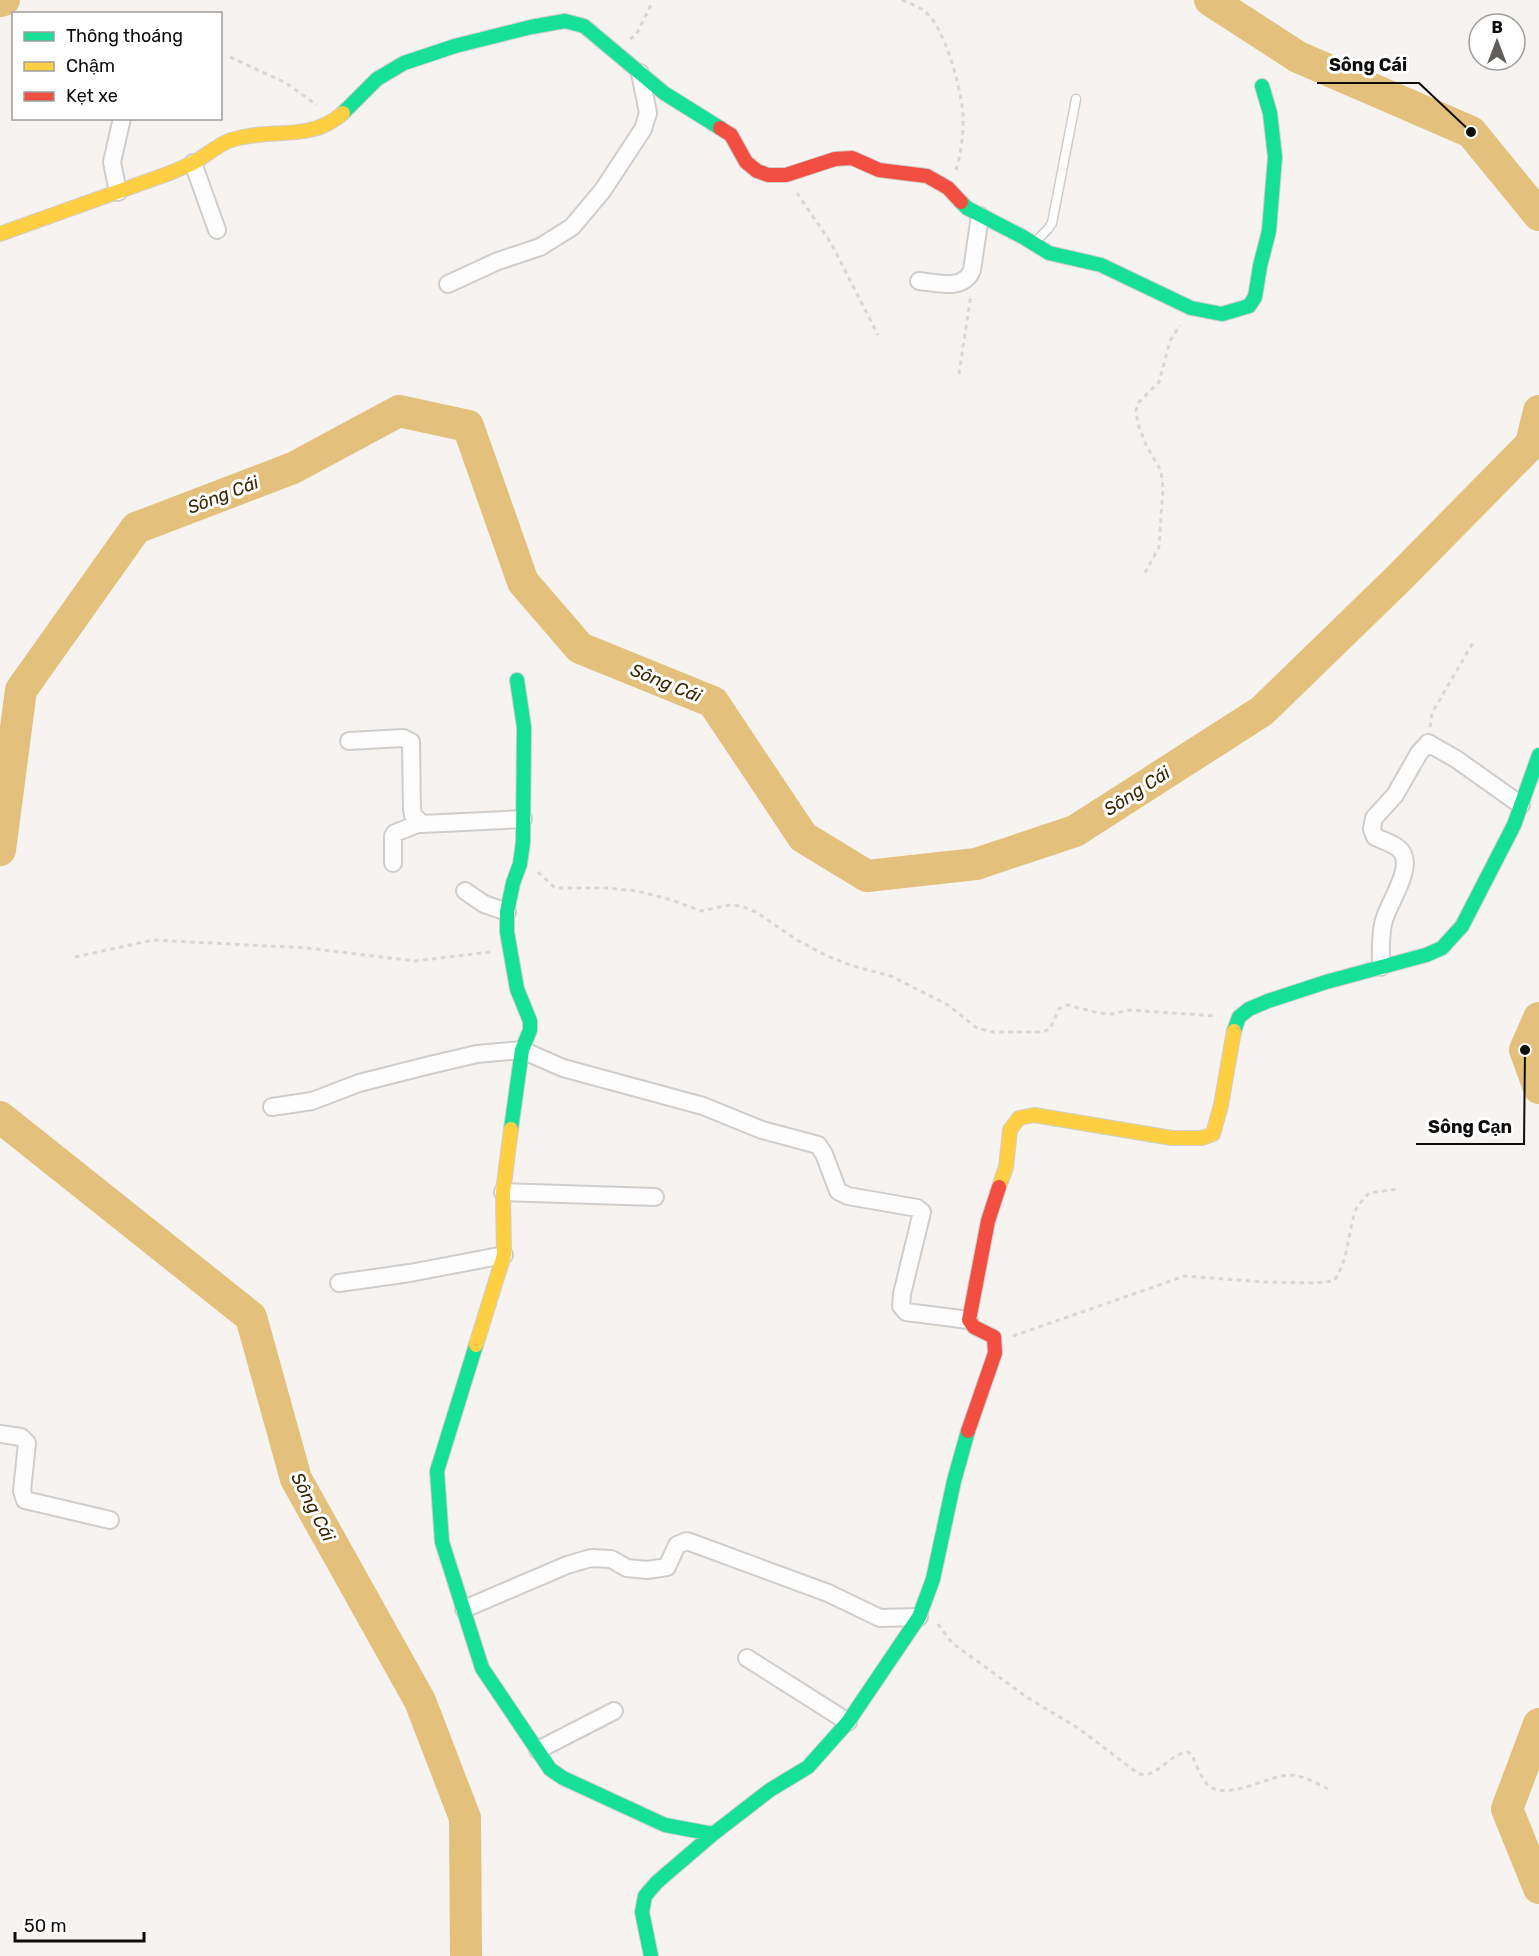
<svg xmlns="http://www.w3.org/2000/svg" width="1539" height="1956" font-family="Rubik,sans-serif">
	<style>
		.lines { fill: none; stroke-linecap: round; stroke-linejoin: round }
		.river { stroke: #e3c17d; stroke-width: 32 }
		.lane-casing { stroke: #d0cecc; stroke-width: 11 }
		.street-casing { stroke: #d0cecc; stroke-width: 20 }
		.fast-casing { stroke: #d0cecc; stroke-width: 16 }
		.slow-casing { stroke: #d0cecc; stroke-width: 16 }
		.jam-casing { stroke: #d0cecc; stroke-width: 16 }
		.path { stroke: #d9d8d7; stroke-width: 3; stroke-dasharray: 4.5 4.5; stroke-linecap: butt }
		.lane { stroke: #fefdfd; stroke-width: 8 }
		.street { stroke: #fefdfd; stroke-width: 16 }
		.fast { stroke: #16e098; stroke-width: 14 }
		.slow { stroke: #ffcf43; stroke-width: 14 }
		.jam { stroke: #f24e42; stroke-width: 14 }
		.labels { text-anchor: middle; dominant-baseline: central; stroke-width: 6; stroke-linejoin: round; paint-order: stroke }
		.water-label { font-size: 18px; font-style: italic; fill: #392600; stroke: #fff }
		.leader { fill: none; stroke: #0e0d0b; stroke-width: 2 }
		.callout-dot { fill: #0e0d0b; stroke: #fff; stroke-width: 2 }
		.callout-label { font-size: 18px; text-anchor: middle; font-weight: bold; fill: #0e0d0b; stroke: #fff; stroke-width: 6; stroke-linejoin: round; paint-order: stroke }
	</style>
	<rect width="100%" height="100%" fill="#f6f3f0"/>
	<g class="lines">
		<path class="river" d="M 1210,0 L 1298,57 L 1471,132 L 1539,215
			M 0,1 L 4,0
			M 0,850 L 21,690 L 136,528 L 293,468 L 399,411 L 468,426 L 523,582 L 580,648 L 713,702 L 803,837 L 867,876 L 976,864 L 1075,831 L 1262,711 L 1398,579 L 1531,444 L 1539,411
			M 1539,1018 L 1525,1050 L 1539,1088
			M 0,1117 L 251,1317 L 296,1479 L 420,1701 L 465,1818 L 466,1956
			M 1539,1724 L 1507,1809 L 1539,1888"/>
		<defs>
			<path id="lane" d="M 1036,241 L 1048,229 L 1052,223 L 1076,99"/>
			<path id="street" d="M 193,163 L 217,230
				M 118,192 L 112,162 L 122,118
				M 919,281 C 937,283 964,291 972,270 L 980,216
				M 448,284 L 498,261 L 540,247 L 572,227 L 603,190 L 643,129 L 648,113 L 640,73
				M 349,741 L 403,738 L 411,742 L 412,809 L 413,815 L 422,824 L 523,819
				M 393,863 L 393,836 L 395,833 L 420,823
				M 465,891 L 484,904 L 507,912
				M 1381,967 C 1381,953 1380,938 1383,924 C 1386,906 1412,873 1403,854 C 1399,845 1384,841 1375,837 L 1372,829 L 1374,818 L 1395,795 L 1419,753 L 1428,743 L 1456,759 L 1521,805
				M 272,1107 L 312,1101 L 359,1083 L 426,1066 L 477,1054 L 522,1050 L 563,1068 L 703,1106 L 762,1130 L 818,1145 L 824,1154 L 838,1191 L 848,1196 L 917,1208 L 922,1212 L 902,1294 L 901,1306 L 906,1312 L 969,1320
				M 503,1192 L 655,1197
				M 339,1283 L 410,1273 L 504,1255
				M 0,1434 L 21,1437 L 27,1443 L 22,1491 L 25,1500 L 110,1520
				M 464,1609 L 567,1565 L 591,1558 L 611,1559 L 627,1568 L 647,1570 L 667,1567 L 677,1545 L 687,1541 L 828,1593 L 880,1618 L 919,1617
				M 747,1658 L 848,1722
				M 538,1750 L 614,1711"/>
			<path id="fast" d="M 343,113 L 377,79 L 404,63 L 455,46 L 531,27 L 565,21 L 584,26 L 664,93 L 720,128
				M 961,202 L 967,208 L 1023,237 L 1049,253 L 1101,265 L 1191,308 L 1222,314 L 1249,306 L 1255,297 L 1260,266 L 1269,231 L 1275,157 L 1270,113 L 1262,86
				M 1234,1031 L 1239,1017 L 1249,1009 L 1268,1001 L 1326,982 L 1426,955 L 1442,948 L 1462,926 L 1514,825 L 1539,755
				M 511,1129 L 522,1050 L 530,1030 L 530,1021 L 517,989 L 507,932 L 507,912 L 513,883 L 520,864 L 523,842 L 524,727 L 517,680
				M 476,1345 L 437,1471 L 442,1542 L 482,1668 L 550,1769 L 563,1778 L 665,1825 L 713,1834
				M 651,1956 L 642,1912 L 645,1896 L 657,1882 L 713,1834 L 770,1790 L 808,1767 L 848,1722 L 919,1617 L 933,1579 L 954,1481 L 968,1431"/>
			<path id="slow" d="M 0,234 L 170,173 C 178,169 188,166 196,161 C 207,155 219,144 231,140 C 270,127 310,143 343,113
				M 999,1187 L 1006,1167 L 1010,1130 L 1019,1118 L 1034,1115 L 1172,1138 L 1202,1138 L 1213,1134 L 1221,1105 L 1234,1031
				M 476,1345 L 504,1255 L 503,1192 L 511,1129"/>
			<path id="jam" d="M 720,128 L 731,135 L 746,162 L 757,171 L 768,175 L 786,175 L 835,159 L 852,158 L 879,170 L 927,176 L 948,188 L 961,202
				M 968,1431 L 995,1353 L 994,1337 L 974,1327 L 969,1320 L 988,1221 L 999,1187"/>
		</defs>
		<use href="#lane" class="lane-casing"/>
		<use href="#street" class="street-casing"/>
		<use href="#fast" class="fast-casing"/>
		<use href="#slow" class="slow-casing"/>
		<use href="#jam" class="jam-casing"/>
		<path class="path" d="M 902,0 C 909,3 917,6 923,10 C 945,25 961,89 963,114 C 964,132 961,154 956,170
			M 630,39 L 636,35 L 651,5
			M 230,57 L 286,83 L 317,105
			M 797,193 L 831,243 L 878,335
			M 959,374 L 971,294
			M 1145,573 L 1159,547 L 1163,488 L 1161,471 L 1146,445 L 1138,424 L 1136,411 L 1138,403 L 1159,382 L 1170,341 L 1180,325
			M 1430,727 L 1432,713 L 1474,641
			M 538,872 L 555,888 L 608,888 L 637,891 L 672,900 L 701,911 L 730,905 L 741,906 L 756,912 L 797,940 L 827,956 L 853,966 L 891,976 L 948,1005 L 977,1028 L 993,1032 L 1043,1032 L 1050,1029 L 1059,1009 L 1067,1005 L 1099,1013 L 1113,1014 L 1128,1010 L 1216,1016
			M 75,957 L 153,940 L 307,948 L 415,961 L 490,952
			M 1013,1336 L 1185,1276 L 1264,1282 L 1316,1283 L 1334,1281 C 1349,1258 1347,1237 1355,1212 C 1357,1205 1364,1199 1369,1193 L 1398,1189
			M 938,1624 L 952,1643 L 1028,1698 L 1078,1728 L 1139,1774 C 1159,1778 1169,1753 1188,1752 L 1192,1755 C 1196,1764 1200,1776 1207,1784 C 1225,1803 1267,1775 1291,1775 C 1304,1776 1318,1784 1330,1790"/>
		<use href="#lane" class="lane"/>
		<use href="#street" class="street"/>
		<use href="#fast" class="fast"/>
		<use href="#slow" class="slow"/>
		<use href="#jam" class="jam"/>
	</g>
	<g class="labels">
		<g class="water-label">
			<text transform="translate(223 495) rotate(-21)">Sông Cái</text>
			<text transform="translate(666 683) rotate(22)">Sông Cái</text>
			<text transform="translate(1137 791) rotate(-33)">Sông Cái</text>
			<text transform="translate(313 1507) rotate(63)">Sông Cái</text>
		</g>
	</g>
	<path class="leader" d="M1471 132L1419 83H1317M1525 1050L1524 1144H1416"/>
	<g class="callout-dot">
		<circle cx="1471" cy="132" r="6"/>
		<circle cx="1525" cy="1050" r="6"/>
	</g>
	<g class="callout-label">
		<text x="1368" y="71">Sông Cái</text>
		<text x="1470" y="1133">Sông Cạn</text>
	</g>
	<rect x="12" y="12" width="210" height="108" fill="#ffffff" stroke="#9f9e9d" stroke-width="1.5"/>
	<rect x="24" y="32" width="30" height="9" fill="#16e098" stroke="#9f9e9d" stroke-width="1.5"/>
	<text x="66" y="42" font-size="18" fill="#0e0d0b">Thông thoáng</text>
	<rect x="24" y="62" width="30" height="9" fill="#ffcf43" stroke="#9f9e9d" stroke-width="1.5"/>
	<text x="66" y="72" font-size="18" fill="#0e0d0b">Chậm</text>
	<rect x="24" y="92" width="30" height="9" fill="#f24e42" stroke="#9f9e9d" stroke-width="1.5"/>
	<text x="66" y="102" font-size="18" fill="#0e0d0b">Kẹt xe</text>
	<g transform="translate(1497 42)"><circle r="28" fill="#ffffff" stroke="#9f9e9d" stroke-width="1.5"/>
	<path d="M0-4.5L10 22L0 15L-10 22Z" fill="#5f5e5b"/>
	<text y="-9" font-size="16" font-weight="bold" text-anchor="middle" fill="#0e0d0b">B</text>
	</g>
	<path d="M15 1932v9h129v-9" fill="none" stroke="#0e0d0b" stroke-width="3"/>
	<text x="24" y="1932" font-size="18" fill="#0e0d0b" stroke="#ffffff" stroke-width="4.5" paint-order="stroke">50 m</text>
</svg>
